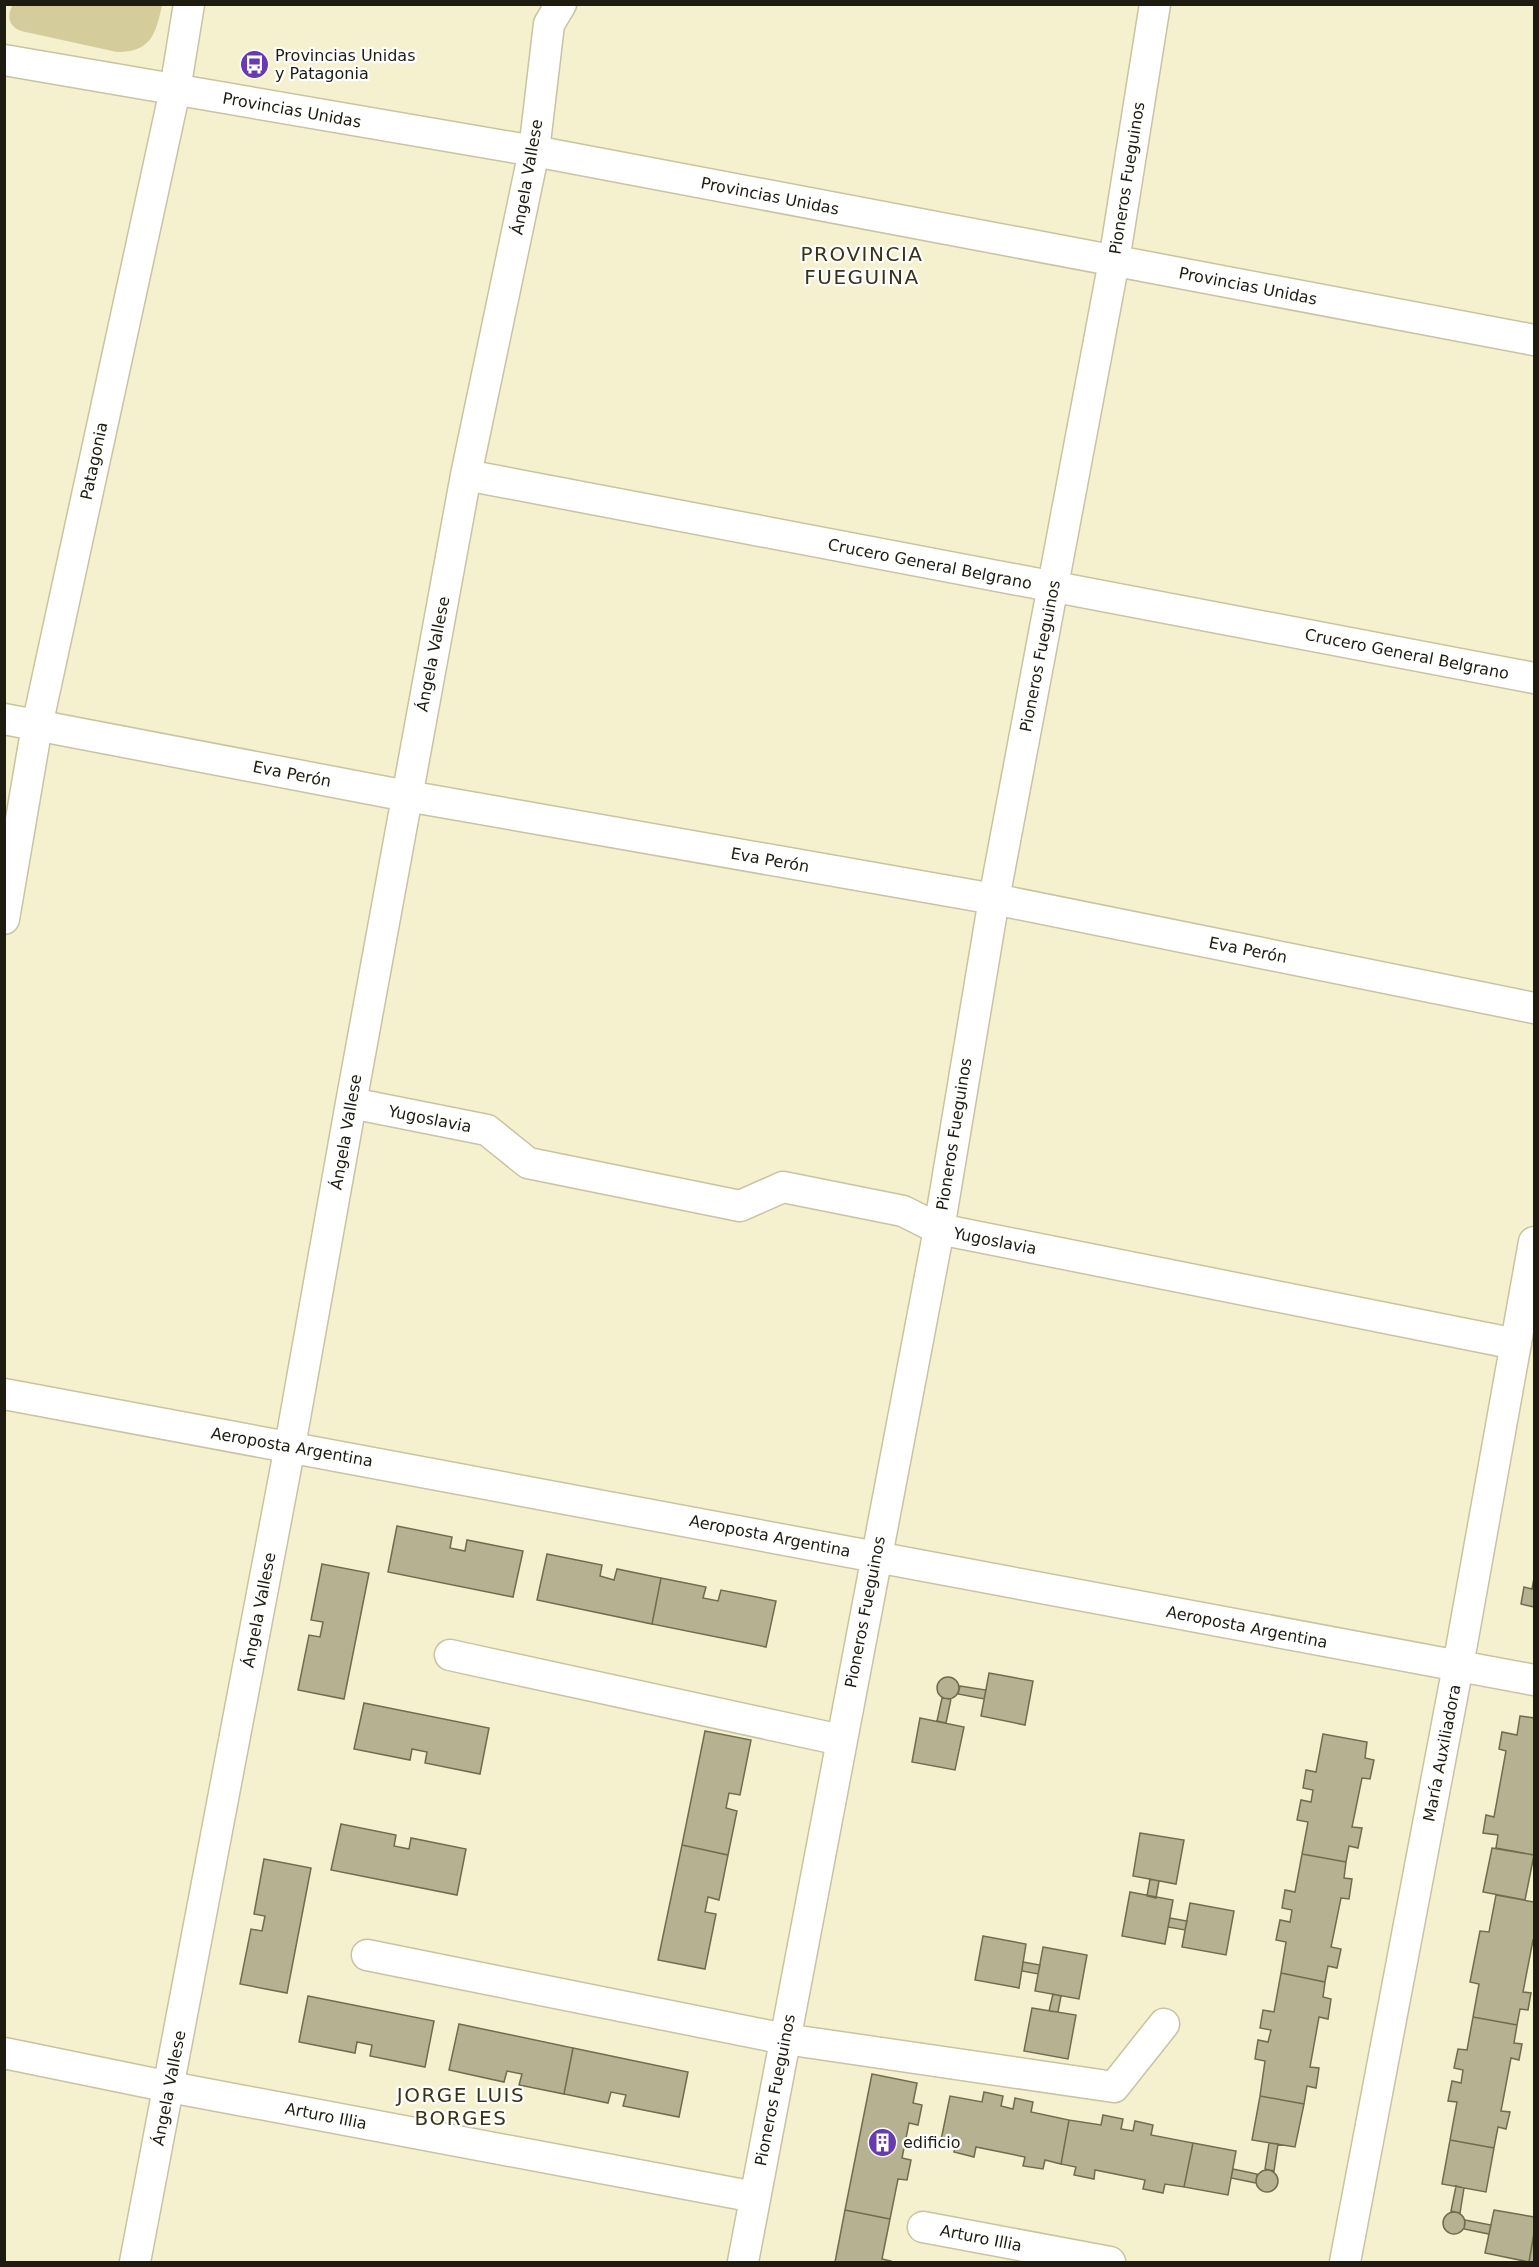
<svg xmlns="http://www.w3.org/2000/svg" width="1539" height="2267" font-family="'DejaVu Sans',sans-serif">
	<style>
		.green { fill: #d4cc9a }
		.building { fill: #b6b191; stroke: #716c4e; stroke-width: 1.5 }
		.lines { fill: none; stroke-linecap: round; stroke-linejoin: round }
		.street-casing { stroke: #c8c3a2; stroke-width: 33 }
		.street { stroke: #fff; stroke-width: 30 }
		.labels { text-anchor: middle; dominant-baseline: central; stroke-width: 4.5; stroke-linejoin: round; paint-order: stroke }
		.poi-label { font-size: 16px; fill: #1e1c10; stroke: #fff; text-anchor: start }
		.street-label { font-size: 16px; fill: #1e1c10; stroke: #fff }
		.quarter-label { font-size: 20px; letter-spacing: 1.5px; fill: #383317; stroke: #fff }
	</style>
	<rect width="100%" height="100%" fill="#f5f0ce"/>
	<path class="green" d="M 13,5 L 13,4 L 162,5 C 156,34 151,52 117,52 L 21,31 C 9,26 6,16 13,5 Z"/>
	<path class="building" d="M 397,1526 L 452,1537 L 450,1548 L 465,1551 L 467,1540 L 523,1551 L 513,1597 L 388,1572 Z
		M 547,1554 L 602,1565 L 600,1576 L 614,1580 L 617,1569 L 661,1578 L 652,1624 L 537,1600 Z
		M 322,1564 L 369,1573 L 344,1699 L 298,1690 L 309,1635 L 320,1637 L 323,1622 L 311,1620 Z
		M 661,1578 L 706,1587 L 703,1598 L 718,1601 L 721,1590 L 776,1601 L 766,1647 L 652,1624 Z
		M 1534,1578 L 1534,1607 L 1521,1604 L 1524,1587 L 1532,1589 Z
		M 989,1673 L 1033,1681 L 1025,1725 L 981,1716 Z
		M937 1688a11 11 0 1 1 22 0a11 11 0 1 1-22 0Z
		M 960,1686 L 986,1690 L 984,1699 L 958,1694 Z
		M 942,1698 L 951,1699 L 946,1723 L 937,1721 Z
		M 364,1703 L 489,1728 L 480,1774 L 425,1763 L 427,1752 L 412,1749 L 410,1760 L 354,1749 Z
		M 1520,1716 L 1534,1718 L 1534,1855 L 1496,1848 L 1498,1835 L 1483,1833 L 1486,1815 L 1494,1817 L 1506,1751 L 1499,1749 L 1502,1732 L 1517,1735 Z
		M 920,1718 L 964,1727 L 955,1770 L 912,1762 Z
		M 705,1731 L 751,1740 L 740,1795 L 729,1793 L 726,1808 L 737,1811 L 728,1855 L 682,1845 Z
		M 1323,1734 L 1367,1742 L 1365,1758 L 1374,1760 L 1370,1779 L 1362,1778 L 1352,1827 L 1362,1828 L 1358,1848 L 1349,1846 L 1346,1862 L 1302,1854 L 1308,1822 L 1297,1820 L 1301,1800 L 1311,1802 L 1313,1790 L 1303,1788 L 1306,1770 L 1316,1772 Z
		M 341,1824 L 396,1835 L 394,1846 L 409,1849 L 411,1838 L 466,1849 L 457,1895 L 331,1870 Z
		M 1140,1833 L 1184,1840 L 1176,1884 L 1133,1876 Z
		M 682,1845 L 728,1855 L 719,1900 L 708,1897 L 705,1912 L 716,1914 L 705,1969 L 658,1960 Z
		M 1492,1848 L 1534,1855 L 1525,1900 L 1483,1892 Z
		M 1302,1854 L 1346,1862 L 1344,1878 L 1352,1879 L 1349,1899 L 1341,1898 L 1331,1947 L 1341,1949 L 1337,1968 L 1328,1966 L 1325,1982 L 1281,1973 L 1286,1942 L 1276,1940 L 1280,1920 L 1290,1922 L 1292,1910 L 1282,1908 L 1285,1890 L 1295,1892 Z
		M 264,1859 L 311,1868 L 287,1993 L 240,1984 L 251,1929 L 262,1931 L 265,1916 L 254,1914 Z
		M 1150,1879 L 1159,1881 L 1156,1898 L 1147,1896 Z
		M 1130,1892 L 1173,1900 L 1165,1944 L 1122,1936 Z
		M 1496,1895 L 1534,1902 L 1534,1940 L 1533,1940 L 1523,1992 L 1531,1993 L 1528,2010 L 1520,2009 L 1517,2025 L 1473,2017 L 1479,1984 L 1470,1982 L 1480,1931 L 1489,1932 Z
		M 1190,1903 L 1234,1911 L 1226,1955 L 1182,1947 Z
		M 1170,1918 L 1187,1921 L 1185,1930 L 1168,1927 Z
		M 983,1936 L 1026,1944 L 1019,1988 L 975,1980 Z
		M 1043,1947 L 1087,1955 L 1079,1999 L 1035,1991 Z
		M 1023,1962 L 1040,1965 L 1038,1974 L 1022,1971 Z
		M 1281,1973 L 1325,1982 L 1323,1997 L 1331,1999 L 1328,2019 L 1319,2017 L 1310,2067 L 1319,2068 L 1316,2088 L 1307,2086 L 1304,2104 L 1260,2096 L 1265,2061 L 1255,2059 L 1258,2040 L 1268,2042 L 1271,2030 L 1260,2028 L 1263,2010 L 1274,2012 Z
		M 1053,1994 L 1061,1996 L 1058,2012 L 1049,2011 Z
		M 308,1996 L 434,2021 L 425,2067 L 370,2056 L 372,2045 L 357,2042 L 355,2053 L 299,2042 Z
		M 1032,2008 L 1076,2015 L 1068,2059 L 1024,2051 Z
		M 1473,2017 L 1517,2025 L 1514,2043 L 1522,2044 L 1519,2060 L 1511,2058 L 1501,2111 L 1510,2112 L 1506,2129 L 1498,2127 L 1494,2148 L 1450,2140 L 1457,2102 L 1448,2101 L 1452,2081 L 1461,2083 L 1463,2070 L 1454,2068 L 1458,2049 L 1467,2050 Z
		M 459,2024 L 573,2048 L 564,2094 L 519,2085 L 522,2074 L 507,2071 L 504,2082 L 449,2070 Z
		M 573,2048 L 688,2072 L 679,2117 L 623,2106 L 626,2095 L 611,2092 L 608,2103 L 564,2094 Z
		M 872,2074 L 917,2083 L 913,2103 L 922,2105 L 918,2125 L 909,2123 L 902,2158 L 911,2160 L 907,2180 L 898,2179 L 890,2219 L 845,2210 Z
		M 984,2092 L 1003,2096 L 1001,2106 L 1013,2109 L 1015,2098 L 1033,2102 L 1031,2112 L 1069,2120 L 1061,2164 L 1045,2160 L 1043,2169 L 1023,2166 L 1025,2157 L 976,2147 L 974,2157 L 954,2152 L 956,2144 L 941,2140 L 950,2096 L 982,2102 Z
		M 1260,2096 L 1304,2104 L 1295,2147 L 1252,2140 Z
		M 1103,2115 L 1123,2119 L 1121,2129 L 1133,2131 L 1135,2121 L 1153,2125 L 1151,2135 L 1193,2143 L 1184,2187 L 1165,2184 L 1163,2193 L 1143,2189 L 1145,2180 L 1095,2170 L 1094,2179 L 1074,2175 L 1076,2167 L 1061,2164 L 1069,2120 L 1101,2125 Z
		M 1450,2140 L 1494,2148 L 1486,2192 L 1442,2184 Z
		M 1193,2143 L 1236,2151 L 1228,2195 L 1184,2187 Z
		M 1269,2143 L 1278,2144 L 1274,2171 L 1265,2169 Z
		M 1233,2169 L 1257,2174 L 1256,2183 L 1231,2178 Z
		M1256 2181a11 11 0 1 1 22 0a11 11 0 1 1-22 0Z
		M 1456,2186 L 1464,2188 L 1460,2213 L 1451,2211 Z
		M 845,2210 L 890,2219 L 882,2259 L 891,2261 L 891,2262 L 835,2262 Z
		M 1494,2210 L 1534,2217 L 1534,2233 L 1529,2262 L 1485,2253 Z
		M1443 2223a11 11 0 1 1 22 0a11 11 0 1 1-22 0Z
		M 1465,2220 L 1491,2225 L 1489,2234 L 1464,2229 Z
		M 1534,2233 L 1534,2262 L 1529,2262 Z"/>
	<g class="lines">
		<defs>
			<path id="street" d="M 4,60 L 534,151 L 1534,340
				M 466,475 L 1534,678
				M 4,719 L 407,796 L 994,899 L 1534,1008
				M 4,919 L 37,726 L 175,90 L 189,4
				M 351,1103 L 487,1130 L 528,1163 L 740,1206 L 783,1187 L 903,1211 L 939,1229 L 1516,1344
				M 4,1394 L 1534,1680
				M 450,1655 L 841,1740
				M 367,1955 L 785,2039 L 1114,2087 L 1164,2024
				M 4,2053 L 170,2087 L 755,2197
				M 923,2227 L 1110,2262
				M 135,2262 L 290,1446 L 351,1103 L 466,475 L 534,151 L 549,24 L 561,4
				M 743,2262 L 939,1229 L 994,899 L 1114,261 L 1155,4
				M 1345,2262 L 1458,1666 L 1534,1242"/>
		</defs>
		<use href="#street" class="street-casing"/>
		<use href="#street" class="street"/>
	</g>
	<defs>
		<symbol id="bus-disc" viewBox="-11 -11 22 22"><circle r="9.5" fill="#6939b0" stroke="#fff"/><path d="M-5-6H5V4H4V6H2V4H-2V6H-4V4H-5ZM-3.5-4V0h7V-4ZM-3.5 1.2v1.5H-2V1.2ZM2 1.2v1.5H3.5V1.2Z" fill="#fff"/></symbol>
		<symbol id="building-disc" viewBox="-11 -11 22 22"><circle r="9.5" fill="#6939b0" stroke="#fff"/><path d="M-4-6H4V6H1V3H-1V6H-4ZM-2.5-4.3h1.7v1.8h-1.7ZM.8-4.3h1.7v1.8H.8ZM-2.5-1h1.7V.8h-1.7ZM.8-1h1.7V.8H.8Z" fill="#fff"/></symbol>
	</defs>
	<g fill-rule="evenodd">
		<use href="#bus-disc" x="238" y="48" width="33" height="33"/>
		<use href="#building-disc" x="866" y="2126" width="33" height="33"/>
	</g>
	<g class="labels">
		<g class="poi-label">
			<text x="275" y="55">Provincias Unidas<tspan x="275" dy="18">y Patagonia</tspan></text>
			<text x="903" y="2142">edificio</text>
		</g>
		<g class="street-label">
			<text transform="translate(292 110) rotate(10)">Provincias Unidas</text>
			<text transform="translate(527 177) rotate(-80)">Ángela Vallese</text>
			<text transform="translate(1127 178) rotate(-81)">Pioneros Fueguinos</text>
			<text transform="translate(770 196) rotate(11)">Provincias Unidas</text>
			<text transform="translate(1248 286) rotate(11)">Provincias Unidas</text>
			<text transform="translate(94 461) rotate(-78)">Patagonia</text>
			<text transform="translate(930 564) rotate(11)">Crucero General Belgrano</text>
			<text transform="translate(433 654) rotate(-79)">Ángela Vallese</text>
			<text transform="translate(1407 654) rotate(11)">Crucero General Belgrano</text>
			<text transform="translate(1040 656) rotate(-79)">Pioneros Fueguinos</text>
			<text transform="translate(292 774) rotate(11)">Eva Perón</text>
			<text transform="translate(770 860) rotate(10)">Eva Perón</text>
			<text transform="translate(1248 950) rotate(11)">Eva Perón</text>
			<text transform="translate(430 1119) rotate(11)">Yugoslavia</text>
			<text transform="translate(346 1132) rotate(-80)">Ángela Vallese</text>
			<text transform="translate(954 1134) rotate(-81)">Pioneros Fueguinos</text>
			<text transform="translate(995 1241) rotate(11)">Yugoslavia</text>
			<text transform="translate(292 1447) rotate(10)">Aeroposta Argentina</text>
			<text transform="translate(770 1536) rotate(11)">Aeroposta Argentina</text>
			<text transform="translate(259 1610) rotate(-79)">Ángela Vallese</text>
			<text transform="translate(865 1612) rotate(-79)">Pioneros Fueguinos</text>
			<text transform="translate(1247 1627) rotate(11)">Aeroposta Argentina</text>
			<text transform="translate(1442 1753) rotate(-79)">María Auxiliadora</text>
			<text transform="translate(169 2088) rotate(-79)">Ángela Vallese</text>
			<text transform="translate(775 2090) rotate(-79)">Pioneros Fueguinos</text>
			<text transform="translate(326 2116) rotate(11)">Arturo Illia</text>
			<text transform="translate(981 2238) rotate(11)">Arturo Illia</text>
		</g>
		<g class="quarter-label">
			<text x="862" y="254">PROVINCIA<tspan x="862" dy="23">FUEGUINA</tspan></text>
			<text x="461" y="2095">JORGE LUIS<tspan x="461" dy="23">BORGES</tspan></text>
		</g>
	</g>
	<rect width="1539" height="2267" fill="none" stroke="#1e1c10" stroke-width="12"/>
</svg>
